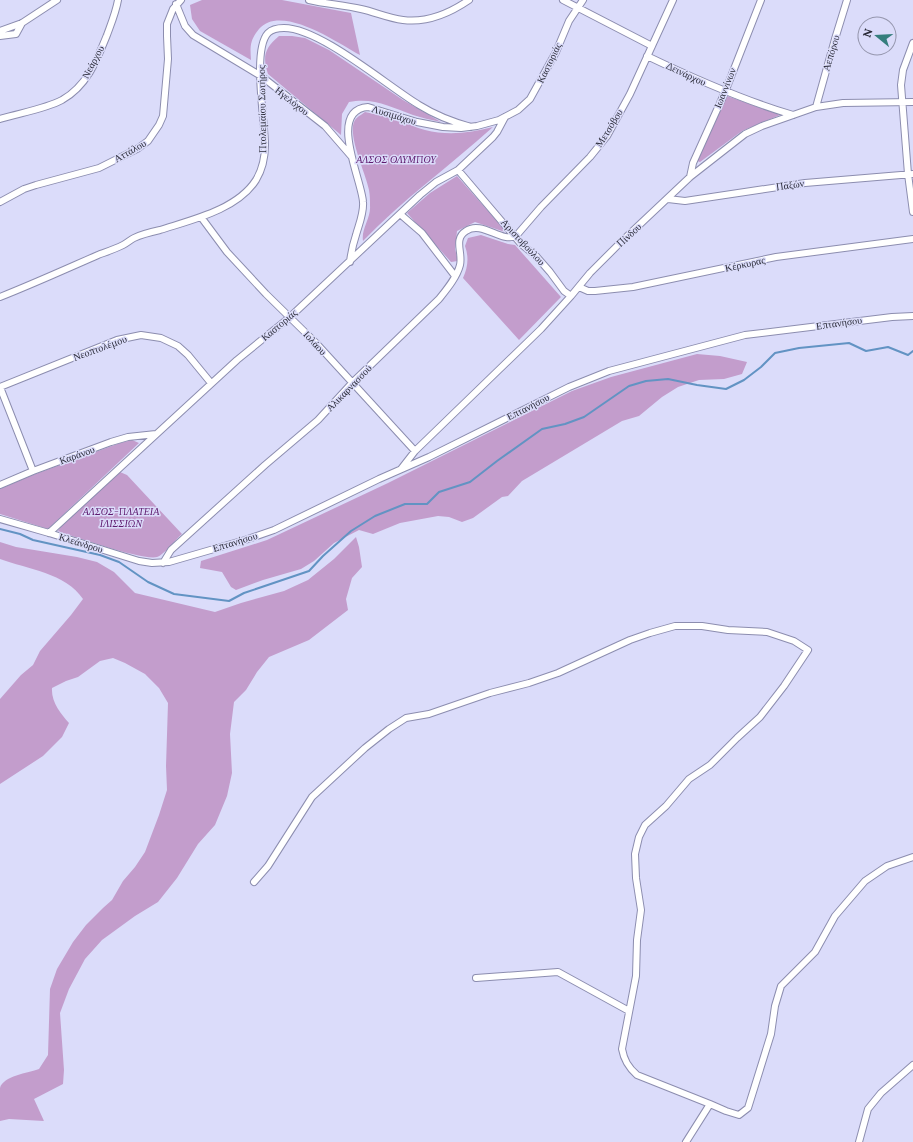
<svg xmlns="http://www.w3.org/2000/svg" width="913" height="1142" font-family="Lora,serif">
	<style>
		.green { fill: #c39dcc }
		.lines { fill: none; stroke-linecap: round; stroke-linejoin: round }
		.stream { stroke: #6293c3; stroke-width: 2 }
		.minor-casing { stroke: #8c8daf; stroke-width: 8 }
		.minor { stroke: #fff; stroke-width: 6 }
		.labels { text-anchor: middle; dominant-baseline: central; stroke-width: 3; stroke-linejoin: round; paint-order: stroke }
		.street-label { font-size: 10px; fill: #2b2c39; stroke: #dbdcfa }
		.park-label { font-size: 10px; font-style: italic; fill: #5e1a6e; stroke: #dbdcfa }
	</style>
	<rect width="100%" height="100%" fill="#dbdcfa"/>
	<path class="green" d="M 202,0 L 282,0 L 351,13 L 360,55 C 338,43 281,3 259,29 C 250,40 250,46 251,60 L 200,31 L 192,19 L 190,5 Z
		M 279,36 L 292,36 L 305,38 L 329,50 L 403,100 L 441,122 C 432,120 422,118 413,115 C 391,107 373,97 349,102 L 342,114 L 341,135 L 268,74 C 262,56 265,48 279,36 Z
		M 727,96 L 780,115 L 742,131 L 700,162 L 697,161 Z
		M 365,112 C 376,114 388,117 399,120 C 407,123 416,128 425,130 C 448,136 470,133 493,127 C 450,166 403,199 363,241 C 361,229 371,218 370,206 C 370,201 370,195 369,190 C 366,174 348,137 354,122 C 356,117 361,115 365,112 Z
		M 457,176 L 504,229 L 505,232 L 475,222 L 457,231 L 455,249 L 458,261 L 451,262 L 407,213 L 430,193 Z
		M 481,235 L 508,244 L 515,245 L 561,297 L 519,340 L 463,278 C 468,267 469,257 465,246 L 468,238 Z
		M 697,354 L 720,356 L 747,362 L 742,374 L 724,379 L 699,380 L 678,387 L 662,397 L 639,416 L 622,421 L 522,481 L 508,496 L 502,497 L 473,518 L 462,522 L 449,517 L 438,516 L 400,523 L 373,534 L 359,530 L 334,543 L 314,561 L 301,569 L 263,580 L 236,590 L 231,587 L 222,572 L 200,568 L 201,561 L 267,540 L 388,483 L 572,391 L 611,377 Z
		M 132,440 L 139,443 L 48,529 L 0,514 L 0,489 L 30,476 L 120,443 Z
		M 120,472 L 127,475 L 182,534 C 176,539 164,555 157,557 C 144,561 75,537 58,531 L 62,525 Z
		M 356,537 L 359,547 L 362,567 L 352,578 L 346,599 L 348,610 L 309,640 L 269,657 L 257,672 L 246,690 L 234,702 L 230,734 L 232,773 L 227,796 L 215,825 L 198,844 L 177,878 L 158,902 L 135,916 L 102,940 L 85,959 L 69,989 L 60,1013 L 64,1070 L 63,1084 L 34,1099 L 44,1121 L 9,1119 L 0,1121 C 0,1113 0,1096 0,1088 C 3,1076 28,1073 39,1069 L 48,1055 L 50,989 L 57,969 L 73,942 L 86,925 L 103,908 L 112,900 L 123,881 L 135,867 L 145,852 L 159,815 L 167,790 L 166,766 L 168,703 L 159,688 L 145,674 L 125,663 L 113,658 L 100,661 L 78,677 L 66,681 L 52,688 C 51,702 61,714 69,723 L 62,737 L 43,756 L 0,784 L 0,699 L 21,675 L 33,665 L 40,651 L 71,615 L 83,599 C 66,573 27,569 0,559 L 0,542 L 16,547 L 77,557 L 97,562 L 114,572 L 135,593 L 215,612 L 241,603 L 284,591 L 308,580 L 334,559 Z"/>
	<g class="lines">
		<path class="stream" d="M 0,529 L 20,534 L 33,540 L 100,555 L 119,562 L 148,582 L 174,594 L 229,601 L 244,593 L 309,571 L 323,556 L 351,531 L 375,516 L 405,504 L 427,504 L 439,492 L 470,482 L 497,461 L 542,429 L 565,424 L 584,417 L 629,386 L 646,381 L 668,379 L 697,385 L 726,389 L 744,380 L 761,367 L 775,353 L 799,348 L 849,343 L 866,351 L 888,347 L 908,355 L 913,351"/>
		<defs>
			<path id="minor" d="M 309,0 C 326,4 344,5 361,9 C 375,12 388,18 403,20 C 426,23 450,13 469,0
				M 563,0 L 652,46
				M 176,4 L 185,26 L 193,35 L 261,76 L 325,126 L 351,156
				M 0,31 L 22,23 L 57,0
				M 0,36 L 16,34 L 22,23
				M 913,43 L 903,70 L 901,85 L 908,174 L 913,212
				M 647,56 C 695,79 742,100 793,115
				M 816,107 L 835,39 L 847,0
				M 0,119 C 19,113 45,109 62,100 C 87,86 97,60 107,35 C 111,24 116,12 118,0
				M 458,170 L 521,244 L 536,256 L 550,272 L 564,291 L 571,296
				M 690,177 L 693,163 L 725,92 L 761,0
				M 668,199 L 685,201 L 805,183 L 913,174
				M 0,202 L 24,189 L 36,185 L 99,168 L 137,149 L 148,141 L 159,125 L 163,116 L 168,59 L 167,36 L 167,24 L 173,9 L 181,0
				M 400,214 L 422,233 L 455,276
				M 201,217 L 227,252 L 266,294 L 316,343 L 415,451
				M 350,262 C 351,253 353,244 356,235 C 359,224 364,213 363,202 C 362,180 327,110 368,107 L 417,122 L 443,127 L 461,128 L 477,126 L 499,120 L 518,110 L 530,99 L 556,52 L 569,21 L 583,0
				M 579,287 L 588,291 L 595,291 L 633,287 L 776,257 L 913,239
				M 0,297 C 33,284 66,269 98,255 C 106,252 115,249 123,245 C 127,243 130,240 134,238 C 142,234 151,232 160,230 C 191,220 237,210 256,180 C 262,170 265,156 265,145 C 265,121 252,50 268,33 C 272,29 278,28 284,28 C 320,28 386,85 419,105 C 435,115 453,122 471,127
				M 0,387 L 117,340 L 141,335 L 161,338 L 178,346 L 188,355 L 211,383
				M 0,387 L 33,471
				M 401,469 L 415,451 L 541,329 L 571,296 L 590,273 L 620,243 L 690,177 L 745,134 L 762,126 L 816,107 L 843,103 L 913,102
				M 0,485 L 33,471 L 111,442 L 128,437 L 156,434
				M 0,519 L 49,533 L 139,561 L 152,563 L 169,562 L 245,540 L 274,530 L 379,479 L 429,457 L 569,387 L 609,371 L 745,335 L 892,317 L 913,316
				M 49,533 L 237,360 L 290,317 L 420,195 L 436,182 L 458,170 L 493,137 L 497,132 L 505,117
				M 163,563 L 171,550 L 265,465 L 318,420 L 352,383 L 439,299 C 447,289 457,277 460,265 C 463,253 453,239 466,231 C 482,220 501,243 516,236 L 541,207 L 590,157 L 607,136 L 630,94 L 673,0
				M 254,882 L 268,866 L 312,797 L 365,748 L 389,729 L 406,718 L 429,714 L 490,693 L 529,683 L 558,673 L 630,640 L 650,633 L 675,626 L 702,626 L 728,630 L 767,632 L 794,641 L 808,650 L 784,686 L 760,717 L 737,738 L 710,765 L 689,779 L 666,806 L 645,825 L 639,837 L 635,854 L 636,878 L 641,910 L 637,940 L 636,976 L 622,1049 C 624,1060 628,1067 637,1075 L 710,1104 L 686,1142
				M 476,978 L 558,972 L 629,1011
				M 710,1104 L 726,1111 L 739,1115 L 748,1108 L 771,1034 L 775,1006 L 781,986 L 815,952 L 835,916 L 865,881 L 887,866 L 913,857
				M 859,1142 L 868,1109 L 881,1093 L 913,1065"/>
		</defs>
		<use href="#minor" class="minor-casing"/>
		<use href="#minor" class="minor"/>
	</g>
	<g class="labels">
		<g class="street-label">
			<text transform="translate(831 53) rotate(-73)">Αεπόρου</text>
			<text transform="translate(93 62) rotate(-62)">Νεάρχου</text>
			<text transform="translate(549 63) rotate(-64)">Καστοριάς</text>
			<text transform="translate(686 74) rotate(25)">Δεινάρχου</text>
			<text transform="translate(725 88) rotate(-68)">Ιωαννίνων</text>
			<text transform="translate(292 101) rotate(38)">Ηγελόχου</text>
			<text transform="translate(262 109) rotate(-91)">Πτολεμαίου Σωτήρος</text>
			<text transform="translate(394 115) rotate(17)">Λυσιμάχου</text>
			<text transform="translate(609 128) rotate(-58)">Μετσόβου</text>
			<text transform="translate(130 151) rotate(-30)">Αττάλου</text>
			<text transform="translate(790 185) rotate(-8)">Παξών</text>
			<text transform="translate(629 235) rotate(-43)">Πίνδου</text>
			<text transform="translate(523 242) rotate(47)">Αριστοβούλου</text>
			<text transform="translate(745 264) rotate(-12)">Κέρκυρας</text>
			<text transform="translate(839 323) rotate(-8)">Επτανήσου</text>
			<text transform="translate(279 325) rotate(-40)">Καστοριάς</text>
			<text transform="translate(315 343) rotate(47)">Ιολάου</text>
			<text transform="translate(100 348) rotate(-20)">Νεοπτολέμου</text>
			<text transform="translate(349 388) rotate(-46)">Αλικαρνασσού</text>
			<text transform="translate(528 407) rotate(-27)">Επτανήσου</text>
			<text transform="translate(77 455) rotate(-20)">Καράνου</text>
			<text transform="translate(235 542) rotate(-17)">Επτανήσου</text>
			<text transform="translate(81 543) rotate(17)">Κλεάνδρου</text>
		</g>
		<g class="park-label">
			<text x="396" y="159">ΑΛΣΟΣ ΟΛΥΜΠΟΥ</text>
			<text x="121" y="511">ΑΛΣΟΣ-ΠΛΑΤΕΙΑ<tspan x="121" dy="12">ΙΛΙΣΣΙΩΝ</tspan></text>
		</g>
	</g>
	<g transform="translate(877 36) rotate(288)"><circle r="19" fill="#dbdcfa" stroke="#9596ad"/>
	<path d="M0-3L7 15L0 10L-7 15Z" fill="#357e7d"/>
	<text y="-6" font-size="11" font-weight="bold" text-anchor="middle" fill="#2b2c39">N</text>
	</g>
</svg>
